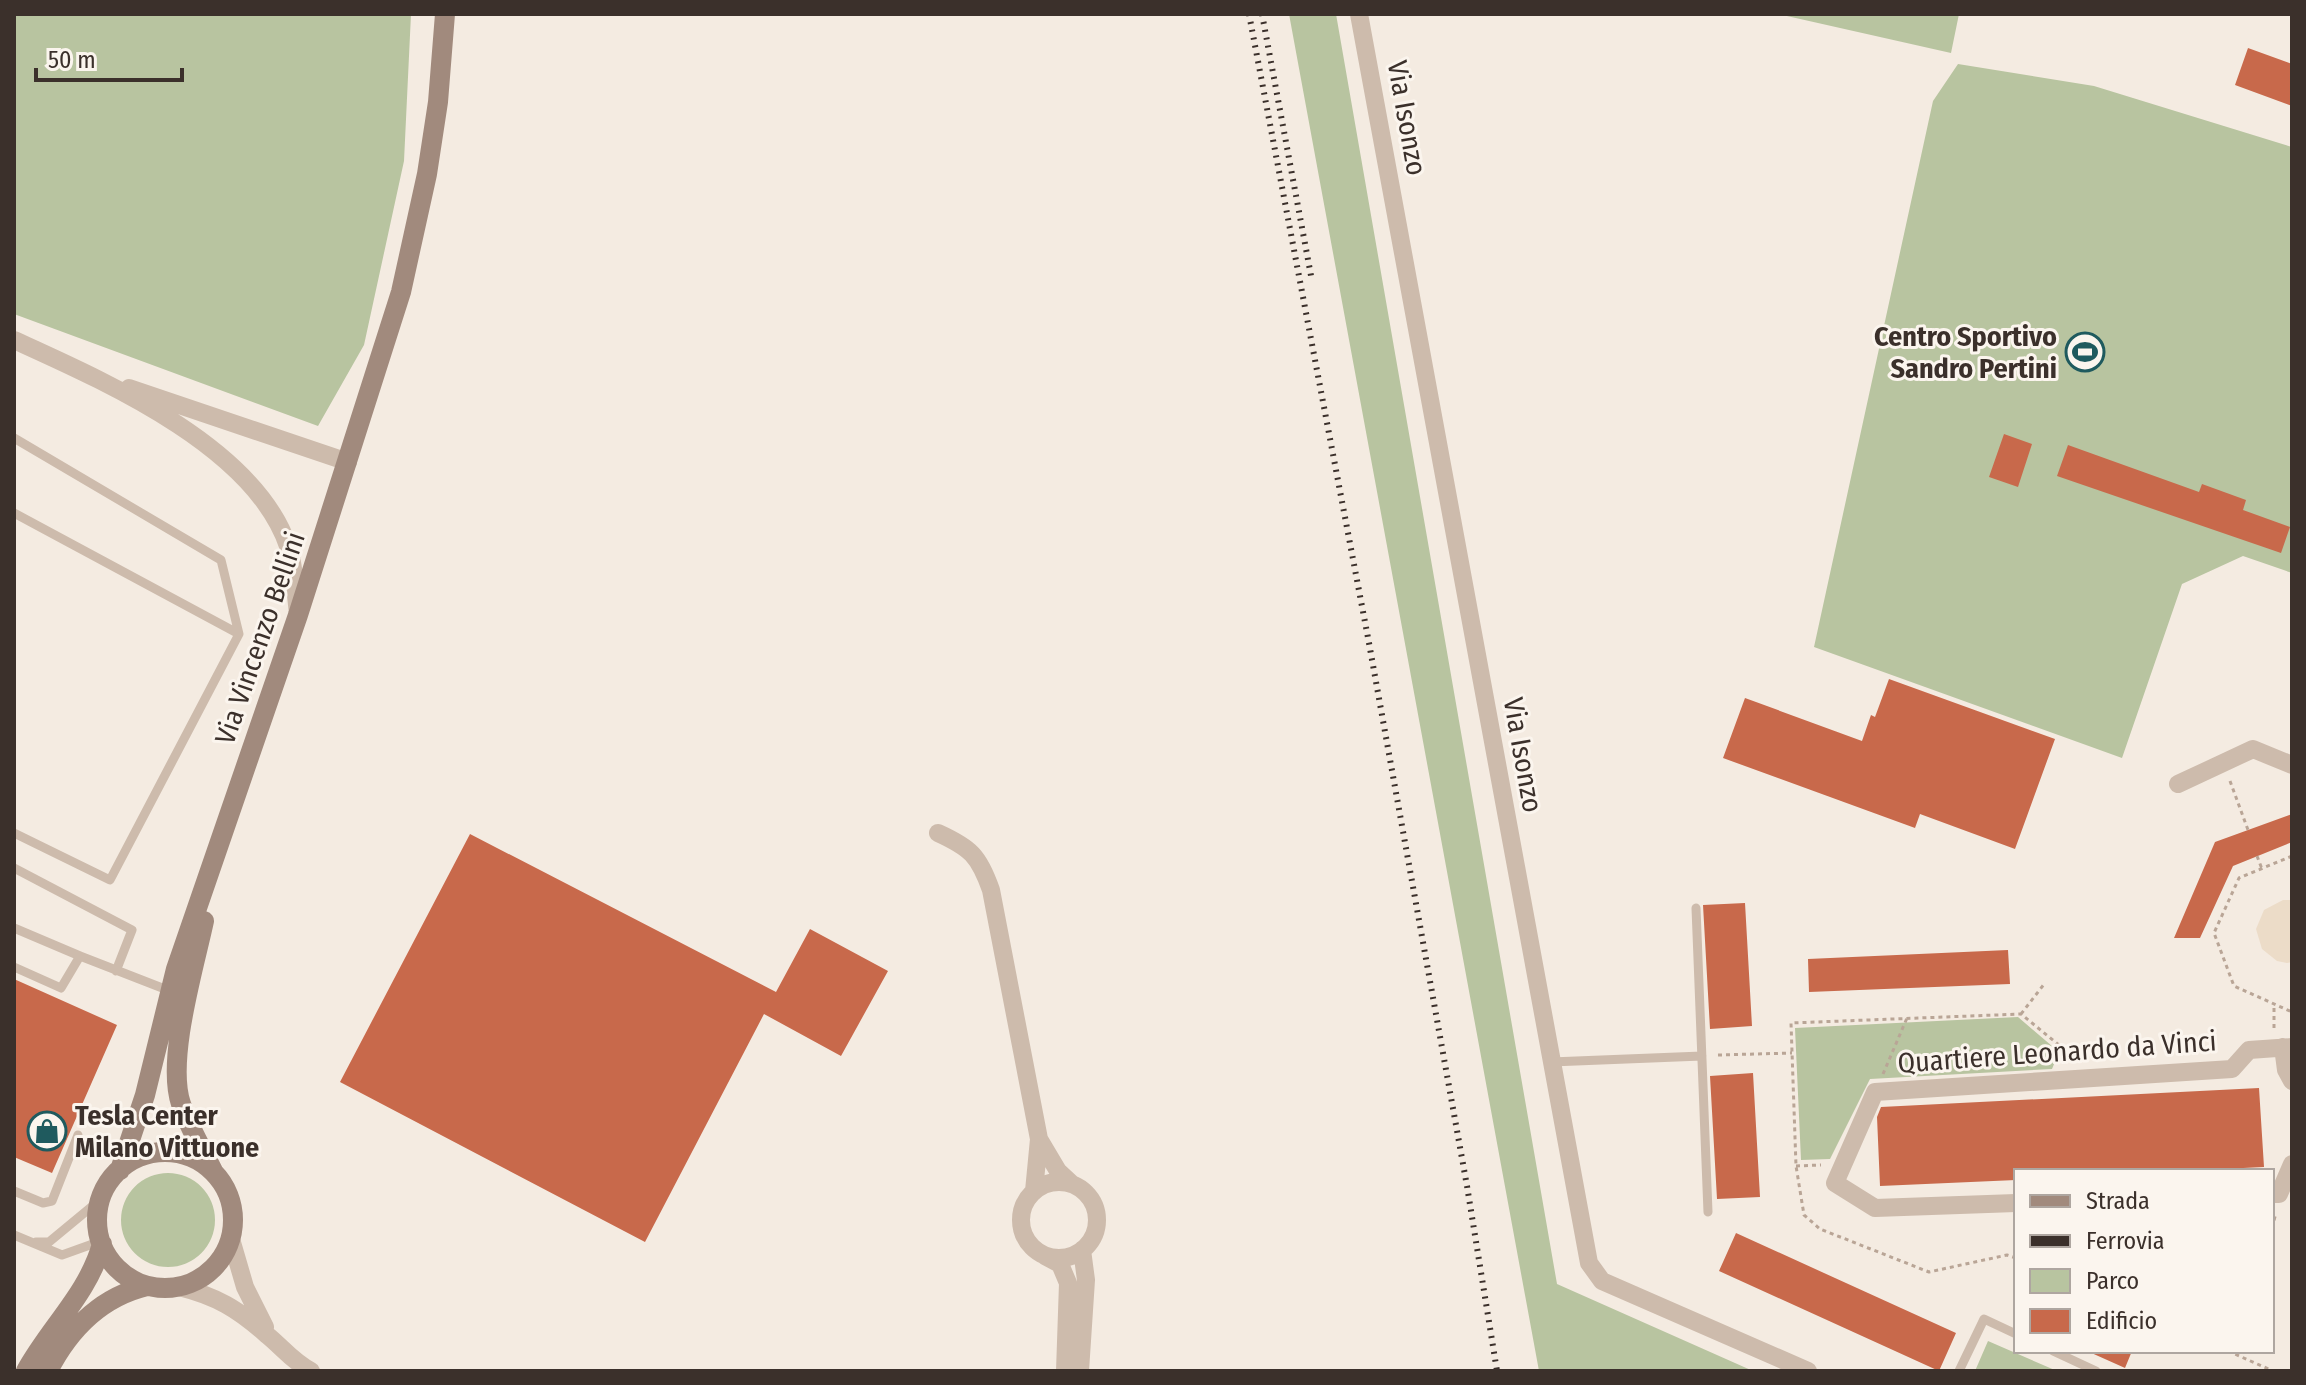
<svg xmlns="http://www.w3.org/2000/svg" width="2306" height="1385" font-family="'Fira Sans Condensed',sans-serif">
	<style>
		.green { fill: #b8c4a0 }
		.plaza { fill: #ecdcc8 }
		.building { fill: #c8694b }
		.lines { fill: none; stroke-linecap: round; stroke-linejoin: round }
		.path { stroke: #b9a596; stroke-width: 3; stroke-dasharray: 4 4; stroke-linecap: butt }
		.lane { stroke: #cdbbac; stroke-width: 9 }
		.street { stroke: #cdbbac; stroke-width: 18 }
		.secondary { stroke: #a18a7d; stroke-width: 20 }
		.rail { stroke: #3b302b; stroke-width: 6; stroke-dasharray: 2 6; stroke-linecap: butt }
		.labels { text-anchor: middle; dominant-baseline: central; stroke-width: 6; stroke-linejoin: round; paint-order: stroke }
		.street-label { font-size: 28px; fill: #3b302b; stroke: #fbf5ee }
		.poi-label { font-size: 28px; font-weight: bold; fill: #3b302b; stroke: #fbf5ee; text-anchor: end }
	</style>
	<rect width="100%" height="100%" fill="#f4ebe1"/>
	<path class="green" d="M 14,14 L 411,14 L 404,161 L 364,345 L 318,426 L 14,314 Z
		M 1289,14 L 1336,14 L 1557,1284 L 1753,1371 L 1539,1371 Z
		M 1778,14 L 1959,14 L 1951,53 Z
		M 1958,64 L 2094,86 L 2292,147 L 2292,573 L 2243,556 L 2182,584 L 2122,758 L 1814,647 L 1933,101 Z
		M 2018,1017 L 2059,1052 L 2052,1069 L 1870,1079 L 1830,1159 L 1801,1160 L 1795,1028 Z
		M121 1220a47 47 0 1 1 94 0a47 47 0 1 1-94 0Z
		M 1988,1341 L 2057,1371 L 1975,1371 Z"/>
	<path class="plaza" d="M 2283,900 L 2292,900 L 2292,962 L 2287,963 L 2277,961 L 2262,949 L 2256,929 L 2264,910 Z"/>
	<path class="building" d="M 2248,48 L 2292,64 L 2292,106 L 2235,85 Z
		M 2004,434 L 2032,444 L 2018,487 L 1989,477 Z
		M 2068,445 L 2199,492 L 2202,484 L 2246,500 L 2243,510 L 2290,527 L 2281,553 L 2057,476 Z
		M 1889,679 L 2055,739 L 2015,849 L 1920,814 L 1915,828 L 1723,758 L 1745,698 L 1862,741 L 1871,715 L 1875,717 Z
		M 2292,814 L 2292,842 L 2233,866 L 2200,938 L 2174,938 L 2215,842 Z
		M 470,834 L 776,992 L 810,929 L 888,971 L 841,1056 L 764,1014 L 645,1242 L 340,1082 Z
		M 1745,903 L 1752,1026 L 1710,1029 L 1703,905 Z
		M 2008,950 L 2010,984 L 1809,992 L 1808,959 Z
		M 14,979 L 117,1025 L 52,1173 L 14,1157 Z
		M 1753,1073 L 1760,1197 L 1717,1199 L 1710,1076 Z
		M 2259,1088 L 2264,1167 L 2181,1171 L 2016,1171 L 2016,1180 L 1880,1186 L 1877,1117 L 1881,1107 Z
		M 1736,1233 L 1956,1333 L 1939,1371 L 1719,1271 Z
		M 2087,1351 L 2132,1351 L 2125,1368 Z"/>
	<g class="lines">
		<path class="path" d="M 2230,781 L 2248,830
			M 2257,856 L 2262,869
			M 2292,856 L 2239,878 L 2214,933 L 2234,986 L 2292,1012
			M 2021,1014 L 2045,983
			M 2274,1028 L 2274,1005
			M 1718,1055 L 1792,1053
			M 1883,1074 L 1907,1018
			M 1796,1166 L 1821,1165
			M 2272,1228 L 2276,1213
			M 2016,1258 L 2007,1255 L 1929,1272 L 1820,1229 L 1804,1215 L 1796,1166 L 1791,1023 L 2021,1014 L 2076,1059
			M 2228,1351 L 2273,1371"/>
		<path class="lane" d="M 14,438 L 221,560 L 239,634
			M 14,513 L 239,634 L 110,880 L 14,833
			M 14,868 L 132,930 L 116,971
			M 1696,908 L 1708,1212
			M 14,928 L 80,956
			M 14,967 L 61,988 L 80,956 L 170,991
			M 1551,1062 L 1702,1056
			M 14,1191 L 43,1203 L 52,1201 L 78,1135
			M 14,1235 L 62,1255 L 101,1241
			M 36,1242 L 49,1242 L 101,1199
			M 2053,1351 L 2096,1371
			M 1959,1371 L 1984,1319 L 2016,1334"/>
		<path class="street" d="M 1359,14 L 1589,1263 L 1602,1281 L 1808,1371
			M 14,340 C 104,381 254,446 288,546 C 295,566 295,592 298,613
			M 129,388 L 348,462
			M 2178,784 L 2253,749 L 2292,765
			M 938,833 C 971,848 979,856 991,890 L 1039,1139 L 1034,1191
			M 2283,1047 L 2286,1070 L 2292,1081
			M 1039,1139 L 1058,1171 L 1072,1184
			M1021 1220a38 38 0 1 1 76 0a38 38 0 1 1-76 0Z
			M 2272,1194 L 2279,1194 L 2292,1164
			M 2016,1203 L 1875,1208 L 1835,1183 L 1875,1092 L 2232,1069 L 2249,1050 L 2292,1047
			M 231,1239 L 245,1287 L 265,1327
			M 1045,1256 L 1060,1264 L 1068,1283 L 1065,1371
			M 179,1287 C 216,1296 238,1309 267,1335 C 282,1347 293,1362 311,1371
			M 1080,1371 L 1086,1280 L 1082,1250"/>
		<path class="secondary" d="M 204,921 C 194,968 166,1060 181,1104 C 189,1127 202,1149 213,1171
			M97 1220a68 68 0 1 1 136 0a68 68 0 1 1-136 0Z
			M 120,1170 L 145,1095 L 176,969 L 298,615 L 401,292 L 427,174 L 438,102 L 445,14
			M 26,1371 C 50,1327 88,1294 102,1244
			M 48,1371 C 69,1330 101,1297 147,1286"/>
		<path class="rail" d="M 1249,14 L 1369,643 L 1467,1186 L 1497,1371
			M 1262,14 L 1312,281"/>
	</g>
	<defs>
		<symbol id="stadium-ring" viewBox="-11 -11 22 22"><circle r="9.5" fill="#fbf5ee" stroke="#1f5a5e" stroke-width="1.5"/><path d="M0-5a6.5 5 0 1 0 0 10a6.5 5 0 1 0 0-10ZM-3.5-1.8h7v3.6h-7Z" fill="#1f5a5e"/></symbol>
		<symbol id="shop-ring" viewBox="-11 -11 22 22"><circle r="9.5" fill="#fbf5ee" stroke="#1f5a5e" stroke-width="1.5"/><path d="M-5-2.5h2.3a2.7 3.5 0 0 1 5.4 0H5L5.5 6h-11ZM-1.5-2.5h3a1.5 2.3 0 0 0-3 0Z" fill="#1f5a5e"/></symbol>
	</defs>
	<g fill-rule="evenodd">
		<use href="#stadium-ring" x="2063" y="330" width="44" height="44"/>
		<use href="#shop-ring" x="25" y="1109" width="44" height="44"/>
	</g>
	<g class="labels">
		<g class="street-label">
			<text transform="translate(1407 118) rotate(80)">Via Isonzo</text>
			<text transform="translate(260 638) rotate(-71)">Via Vincenzo Bellini</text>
			<text transform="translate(1523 755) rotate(80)">Via Isonzo</text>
			<text transform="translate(2057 1052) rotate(-4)">Quartiere Leonardo da Vinci</text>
		</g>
		<g class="poi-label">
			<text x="2057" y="336">Centro Sportivo<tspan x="2057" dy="32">Sandro Pertini</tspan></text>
			<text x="75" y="1115" text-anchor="start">Tesla Center<tspan x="75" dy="32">Milano Vittuone</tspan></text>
		</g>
	</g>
	<rect width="2306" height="1385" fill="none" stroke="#3b302b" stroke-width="32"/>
	<rect x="2014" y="1169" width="260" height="184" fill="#fbf5ee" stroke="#aea6a0" stroke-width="2"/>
	<rect x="2030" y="1195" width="40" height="12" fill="#a18a7d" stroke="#aea6a0" stroke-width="2"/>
	<text x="2086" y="1209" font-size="24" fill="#3b302b">Strada</text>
	<rect x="2030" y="1235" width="40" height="12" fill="#3b302b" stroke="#aea6a0" stroke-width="2"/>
	<text x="2086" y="1249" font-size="24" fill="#3b302b">Ferrovia</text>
	<rect x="2030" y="1269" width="40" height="24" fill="#b8c4a0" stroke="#aea6a0" stroke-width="2"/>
	<text x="2086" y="1289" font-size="24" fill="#3b302b">Parco</text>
	<rect x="2030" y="1309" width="40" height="24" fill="#c8694b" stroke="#aea6a0" stroke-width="2"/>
	<text x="2086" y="1329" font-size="24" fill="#3b302b">Edificio</text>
	<path d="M36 68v12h146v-12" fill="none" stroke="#3b302b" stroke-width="4"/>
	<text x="48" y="68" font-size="24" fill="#3b302b" stroke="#fbf5ee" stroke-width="6" paint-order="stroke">50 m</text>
</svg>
